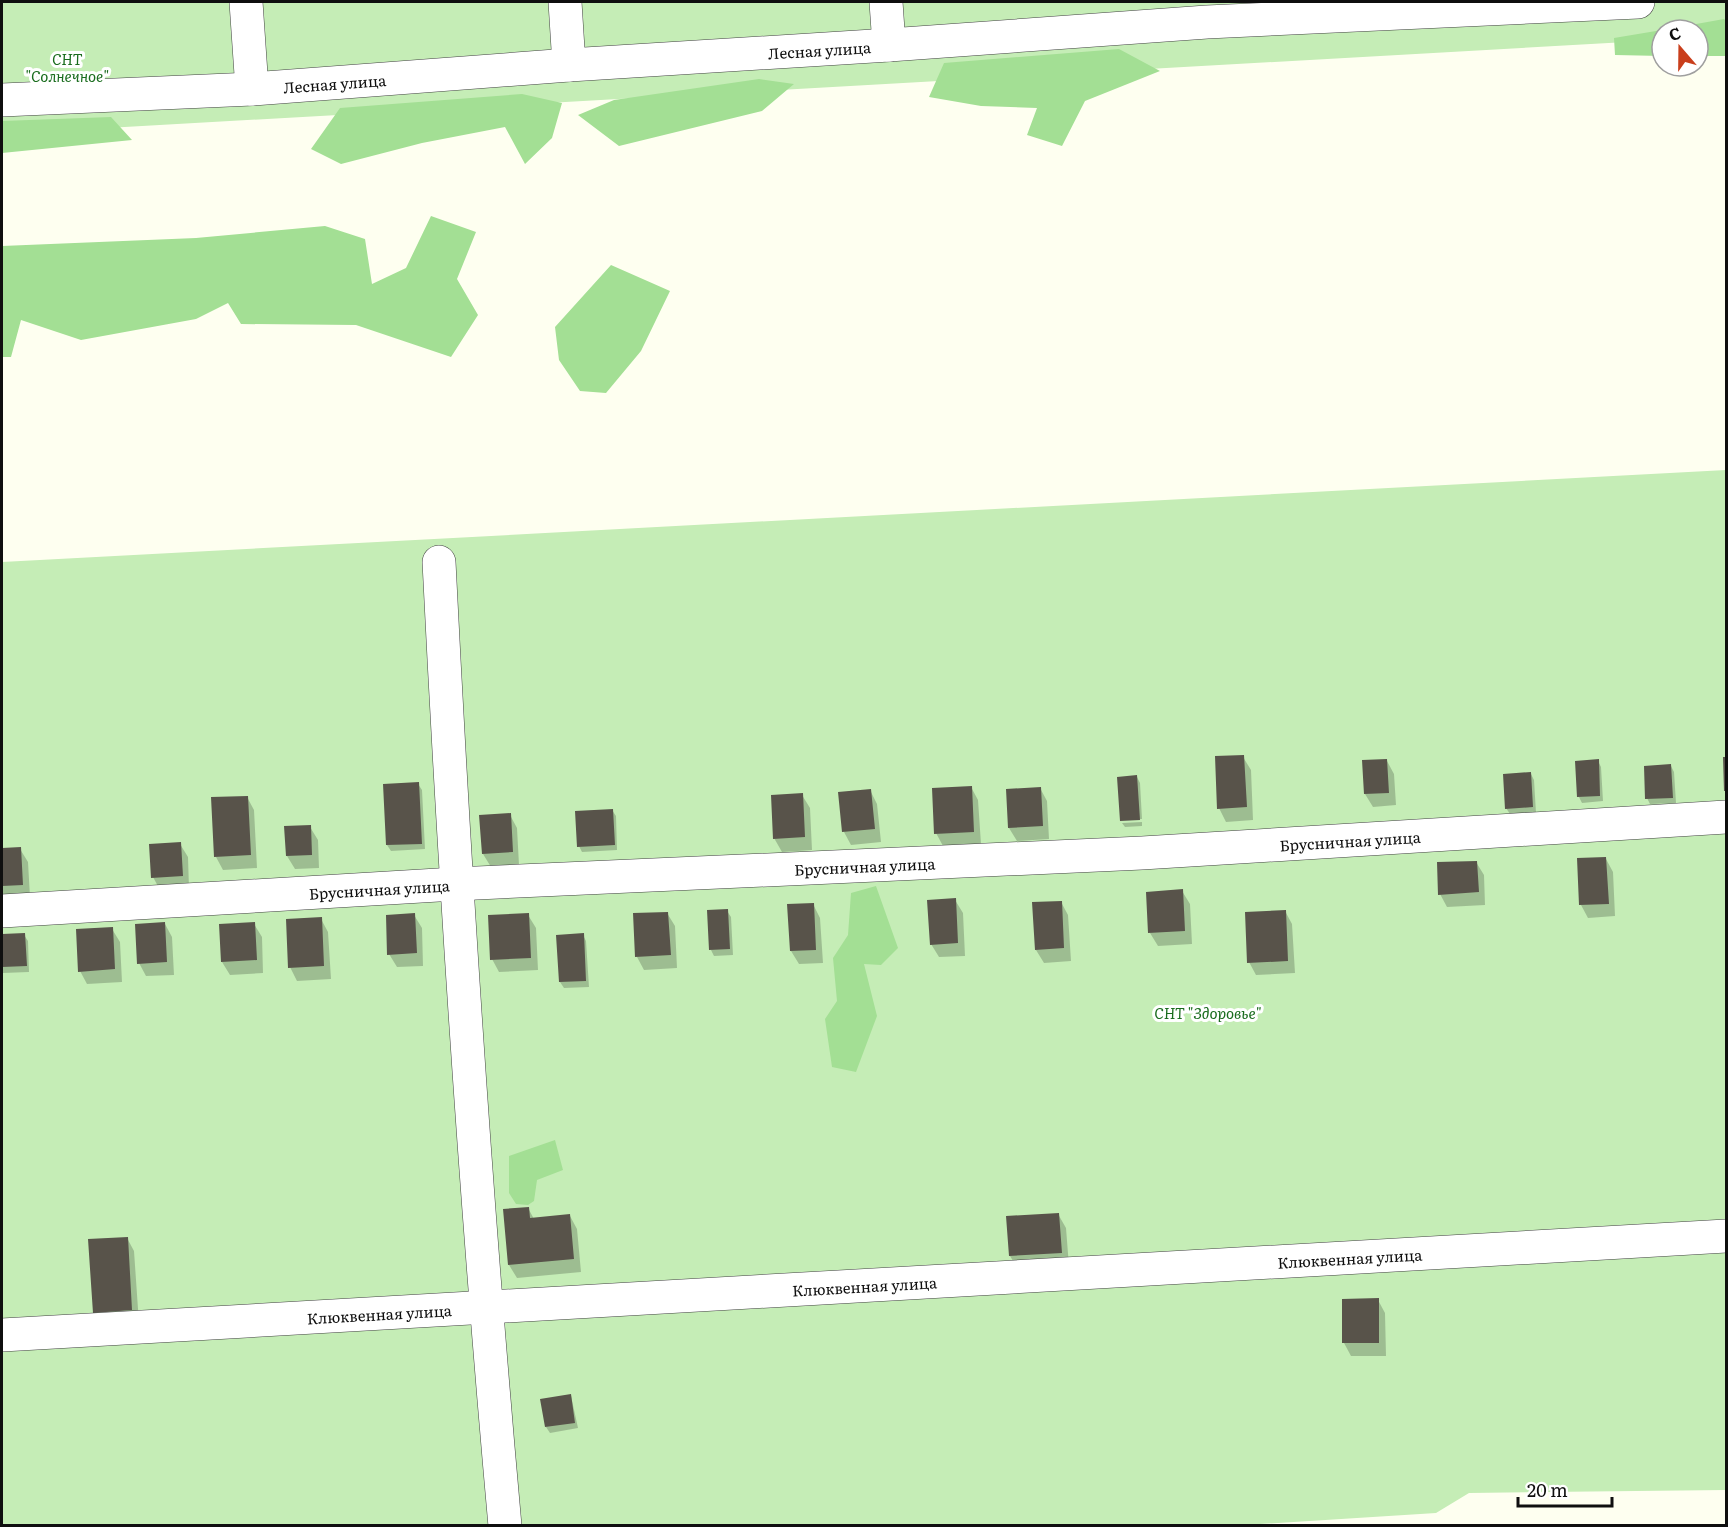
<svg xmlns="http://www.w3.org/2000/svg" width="1728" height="1527" font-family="Literata,serif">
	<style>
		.green { fill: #c5edb6 }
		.forest { fill: #a3df94 }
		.shadow { fill: #0003 }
		.building { fill: #58534a }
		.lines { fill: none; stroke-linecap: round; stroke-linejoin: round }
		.minor-casing { stroke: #424242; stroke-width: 34 }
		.minor { stroke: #fff; stroke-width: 33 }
		.labels { text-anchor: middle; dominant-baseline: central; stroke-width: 6; stroke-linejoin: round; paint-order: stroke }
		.street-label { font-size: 15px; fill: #0f0f0f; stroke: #fff }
		.park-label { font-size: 15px; font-style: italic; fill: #196c1d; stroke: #fff }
	</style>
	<rect width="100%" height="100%" fill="#fefff0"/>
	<path class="green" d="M 2,2 L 1726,2 L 1726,36 L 1698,30 L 1662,30 L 1662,40 L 2,134 Z
		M 1726,470 L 1726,1490 L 1469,1493 L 1436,1513 L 1228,1526 L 2,1526 L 2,562 Z"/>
	<path class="forest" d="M 1724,19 L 1726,21 L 1726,56 L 1698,56 L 1698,30 L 1663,30 Z
		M 1662,30 L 1662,56 L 1615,55 L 1614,38 Z
		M 1119,49 L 1160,71 L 1085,101 L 1062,146 L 1027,135 L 1037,108 L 981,106 L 929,97 L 944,63 Z
		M 759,79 L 794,84 L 762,111 L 619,146 L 578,115 L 614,100 Z
		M 522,94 L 562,103 L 552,138 L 525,164 L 505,127 L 422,143 L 341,164 L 311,149 L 340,108 Z
		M 111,117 L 132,140 L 2,153 L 2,121 Z
		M 431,216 L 476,232 L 457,279 L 478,315 L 451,357 L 356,325 L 241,324 L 228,303 L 196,319 L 81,340 L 21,320 L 11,357 L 2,357 L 2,246 L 196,238 L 325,226 L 365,239 L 372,284 L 406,268 Z
		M 611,265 L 670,291 L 641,351 L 606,393 L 580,391 L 559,360 L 555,327 Z
		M 876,886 L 898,948 L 881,965 L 864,964 L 877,1016 L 856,1072 L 832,1067 L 825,1019 L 837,1001 L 833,958 L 848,935 L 851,893 Z
		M 555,1140 L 563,1170 L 537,1180 L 534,1201 L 528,1205 L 516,1204 L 509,1193 L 509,1156 Z"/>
	<path class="shadow" d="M 1243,757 L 1251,770 L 1253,820 L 1226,822 L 1219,808 Z
		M 1387,761 L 1394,774 L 1396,805 L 1373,807 L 1365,794 Z
		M 1598,761 L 1601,767 L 1603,801 L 1582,803 L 1579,797 Z
		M 1671,766 L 1674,772 L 1676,803 L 1650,804 L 1647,798 Z
		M 1531,774 L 1534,780 L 1536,813 L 1510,814 L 1506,808 Z
		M 1137,777 L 1140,783 L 1142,819 L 1122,820 L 1122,822 L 1119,778 Z
		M 418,784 L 422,790 L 425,849 L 391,851 L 387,845 Z
		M 971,787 L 978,800 L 981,844 L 943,846 L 936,833 Z
		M 1040,788 L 1047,801 L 1049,839 L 1017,841 L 1009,828 Z
		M 870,790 L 877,804 L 881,842 L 851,845 L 844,832 Z
		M 802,795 L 810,808 L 812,850 L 782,852 L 774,838 Z
		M 247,797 L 254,810 L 257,868 L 223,870 L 216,857 Z
		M 612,810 L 616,816 L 617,850 L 582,852 L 579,846 Z
		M 510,815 L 517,828 L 519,865 L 491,867 L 483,854 Z
		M 1142,822 L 1142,826 L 1125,827 L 1122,823 Z
		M 310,827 L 318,840 L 319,868 L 295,869 L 287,856 Z
		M 180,844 L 188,857 L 189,889 L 160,890 L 153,877 Z
		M 20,849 L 28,862 L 30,897 L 2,899 L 2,850 Z
		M 1606,859 L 1613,872 L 1615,916 L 1588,918 L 1581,905 Z
		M 1476,862 L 1484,875 L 1485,905 L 1447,907 L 1440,894 Z
		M 1182,891 L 1190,904 L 1192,944 L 1158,946 L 1150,933 Z
		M 955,900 L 963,913 L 965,956 L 939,957 L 931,944 Z
		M 1061,902 L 1068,915 L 1071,961 L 1044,963 L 1036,950 Z
		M 813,904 L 820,918 L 823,963 L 799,964 L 791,951 Z
		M 727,911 L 731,917 L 733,955 L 714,956 L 711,950 Z
		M 1285,911 L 1292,924 L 1295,973 L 1256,975 L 1249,962 Z
		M 667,913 L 675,926 L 677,968 L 644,970 L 637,957 Z
		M 414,915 L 422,928 L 423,966 L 397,967 L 389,954 Z
		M 528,915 L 536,928 L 538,970 L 499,972 L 492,959 Z
		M 321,919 L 328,932 L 331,979 L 297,981 L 290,967 Z
		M 165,924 L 172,937 L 174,975 L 146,976 L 139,963 Z
		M 254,924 L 262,937 L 263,973 L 230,975 L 222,962 Z
		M 112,929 L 120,942 L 122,982 L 87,984 L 80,971 Z
		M 24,935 L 28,941 L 29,972 L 3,973 L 2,936 Z
		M 583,935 L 586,941 L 589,987 L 564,988 L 560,982 Z
		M 528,1208 L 534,1219 L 570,1216 L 577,1229 L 581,1272 L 517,1278 L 509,1265 Z
		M 1058,1214 L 1066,1228 L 1069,1266 L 1018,1269 L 1010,1256 L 1008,1217 Z
		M 127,1238 L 134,1251 L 139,1323 L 102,1325 L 94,1312 Z
		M 1378,1300 L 1385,1313 L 1386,1356 L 1351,1356 L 1344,1343 Z
		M 571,1396 L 578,1428 L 550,1433 L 546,1427 Z"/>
	<path class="building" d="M 1244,755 L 1247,807 L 1217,809 L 1215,756 Z
		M 1723,757 L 1726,757 L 1726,791 L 1724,791 Z
		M 1387,759 L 1389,793 L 1364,794 L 1362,760 Z
		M 1599,759 L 1600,796 L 1577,797 L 1575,761 Z
		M 1671,764 L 1673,798 L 1645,799 L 1644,766 Z
		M 1531,772 L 1533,807 L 1505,809 L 1503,774 Z
		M 1137,775 L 1140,820 L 1120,821 L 1117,777 Z
		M 419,782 L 422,844 L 386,845 L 383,784 Z
		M 972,786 L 974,832 L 934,834 L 932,788 Z
		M 1041,787 L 1043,826 L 1008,828 L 1006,789 Z
		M 871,789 L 875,829 L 842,832 L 838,792 Z
		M 803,793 L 805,837 L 773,839 L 771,795 Z
		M 248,796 L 251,855 L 214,857 L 211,797 Z
		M 613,809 L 615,845 L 577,847 L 575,811 Z
		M 511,813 L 513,852 L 482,854 L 479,815 Z
		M 311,825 L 312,855 L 286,856 L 284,826 Z
		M 181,842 L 183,876 L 151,878 L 149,844 Z
		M 21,847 L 23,885 L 2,886 L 2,848 Z
		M 1606,857 L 1609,904 L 1579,905 L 1577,858 Z
		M 1477,861 L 1479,892 L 1438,895 L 1437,862 Z
		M 1183,889 L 1185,931 L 1148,933 L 1146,892 Z
		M 956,898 L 958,943 L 930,945 L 927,900 Z
		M 1062,901 L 1064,948 L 1035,950 L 1032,902 Z
		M 814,903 L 816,950 L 790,951 L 787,904 Z
		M 728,909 L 730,949 L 709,950 L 707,910 Z
		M 1286,910 L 1288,961 L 1247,963 L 1245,912 Z
		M 668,912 L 671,955 L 635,957 L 633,913 Z
		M 415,913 L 417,953 L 387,955 L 386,915 Z
		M 529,913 L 531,958 L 490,960 L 488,915 Z
		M 322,917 L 324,966 L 288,968 L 286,919 Z
		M 165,922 L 167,962 L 137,964 L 135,924 Z
		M 255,922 L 257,960 L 221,962 L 219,924 Z
		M 113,927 L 115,969 L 78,972 L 76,929 Z
		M 25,933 L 27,966 L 2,967 L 2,934 Z
		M 584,933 L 586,981 L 559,982 L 556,935 Z
		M 529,1207 L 530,1218 L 570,1214 L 574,1259 L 508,1265 L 503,1209 Z
		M 1059,1213 L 1062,1253 L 1009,1256 L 1006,1216 Z
		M 128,1237 L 132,1310 L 93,1313 L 88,1239 Z
		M 1379,1298 L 1379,1343 L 1342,1343 L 1342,1299 Z
		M 571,1394 L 575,1423 L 545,1427 L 540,1399 Z"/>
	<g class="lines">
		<defs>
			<g id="minor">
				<path d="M 246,2 L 252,89"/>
				<path d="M 565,2 L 569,65"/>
				<path d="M 886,2 L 889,45"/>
				<path id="s1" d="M 2,100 L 252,89 L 569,65 L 889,45 L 1207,22 L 1638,2"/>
				<path d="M 439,562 C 455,884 476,1205 505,1526"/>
				<path id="s2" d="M 2,911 L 455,884 L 1142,853 L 1726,817"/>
				<path id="s3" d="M 2,1335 L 1726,1236"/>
			</g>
		</defs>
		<use href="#minor" class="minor-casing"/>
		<use href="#minor" class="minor"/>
	</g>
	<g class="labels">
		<g class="street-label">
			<text stroke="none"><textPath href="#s1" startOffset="819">Лесная улица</textPath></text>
			<text stroke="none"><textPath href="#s1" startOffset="333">Лесная улица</textPath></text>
			<text stroke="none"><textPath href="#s2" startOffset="1350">Брусничная улица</textPath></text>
			<text stroke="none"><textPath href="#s2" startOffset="864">Брусничная улица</textPath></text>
			<text stroke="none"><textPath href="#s2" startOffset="378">Брусничная улица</textPath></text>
			<text stroke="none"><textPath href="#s3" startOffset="1350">Клюквенная улица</textPath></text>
			<text stroke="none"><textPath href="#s3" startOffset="864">Клюквенная улица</textPath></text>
			<text stroke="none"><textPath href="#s3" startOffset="378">Клюквенная улица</textPath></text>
		</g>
		<g class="park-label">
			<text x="67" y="58">СНТ<tspan x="67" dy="17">"Солнечное"</tspan></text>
			<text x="1208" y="1012">СНТ "Здоровье"</text>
		</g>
	</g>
	<rect width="1728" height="1527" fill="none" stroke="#0f0f0f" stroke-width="6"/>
	<g transform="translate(1680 48) rotate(340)"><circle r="28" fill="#ffffff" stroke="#9f9f9f" stroke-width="1.5"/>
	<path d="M0-4.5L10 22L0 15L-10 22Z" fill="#c93e1c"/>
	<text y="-9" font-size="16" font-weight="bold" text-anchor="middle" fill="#0f0f0f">С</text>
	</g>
	<path d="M1518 1497v9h94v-9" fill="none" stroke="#0f0f0f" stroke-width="3"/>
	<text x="1527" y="1497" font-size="18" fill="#0f0f0f" stroke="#ffffff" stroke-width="4.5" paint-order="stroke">20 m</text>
</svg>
